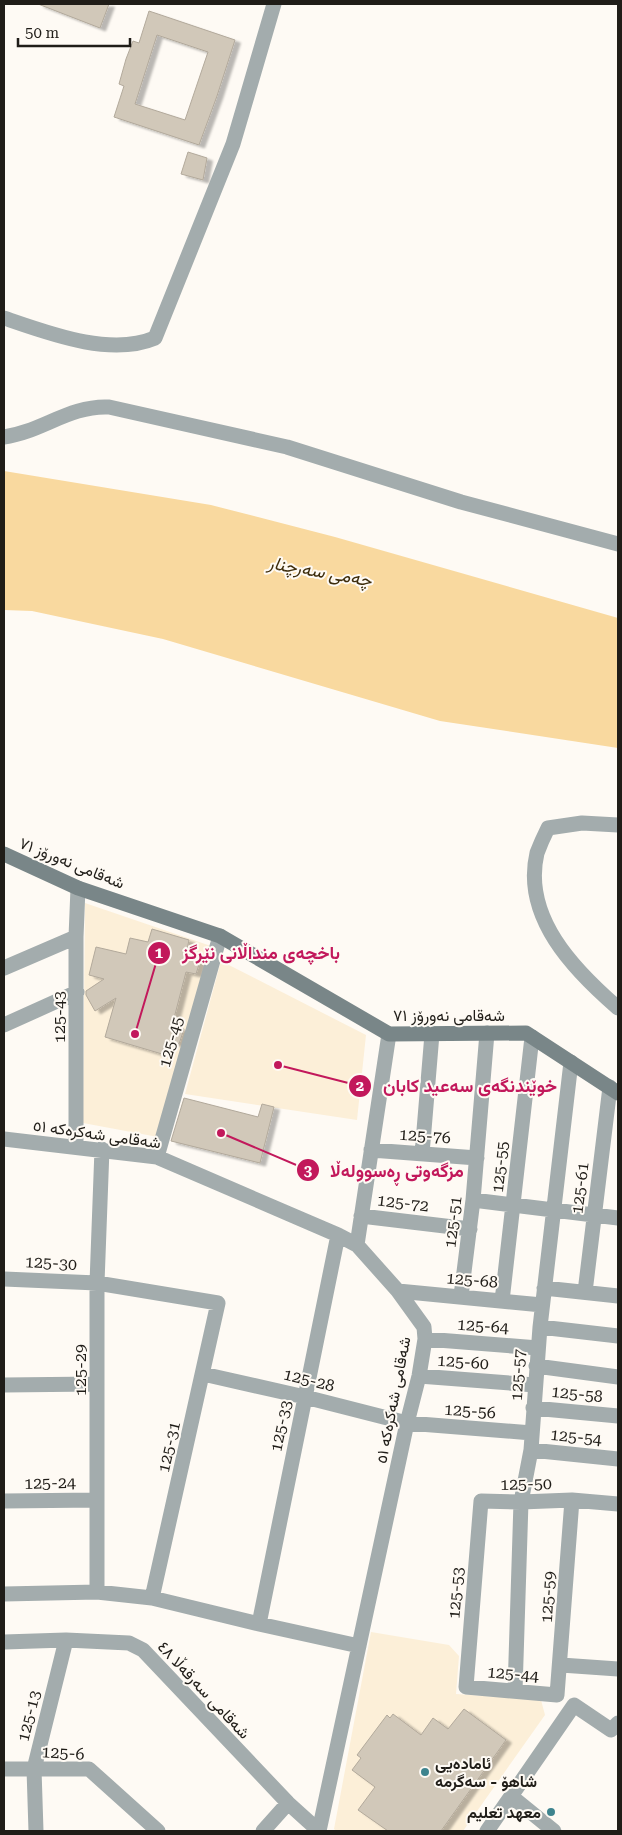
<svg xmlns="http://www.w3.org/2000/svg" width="622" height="1835" font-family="'Roboto Serif',Vazirmatn,serif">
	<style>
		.built { fill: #fcefd8 }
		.water { fill: #f9d99f }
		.building { fill: #d1c8b9; stroke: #b2a99b; fill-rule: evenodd; filter: url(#shadow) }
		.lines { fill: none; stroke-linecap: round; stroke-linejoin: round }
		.street { stroke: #a3acad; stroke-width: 15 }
		.secondary { stroke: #798688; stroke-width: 15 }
		.poi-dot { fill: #3e848e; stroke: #fefaf4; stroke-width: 2 }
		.labels { text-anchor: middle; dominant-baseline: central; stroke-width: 4; stroke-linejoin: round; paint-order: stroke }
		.street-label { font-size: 16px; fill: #201d18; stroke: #fefaf4 }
		.poi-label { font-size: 16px; font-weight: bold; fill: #201d18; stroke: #fefaf4; text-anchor: start }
		.water-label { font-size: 18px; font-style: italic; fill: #3d2c0b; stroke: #fefaf4 }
		.leader { fill: none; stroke: #c2185b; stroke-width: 2 }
		.callout-dot { fill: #c2185b; stroke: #fefaf4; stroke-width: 2 }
		.mark-label { font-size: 15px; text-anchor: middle; font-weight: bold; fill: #fff }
		.callout-label { font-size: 18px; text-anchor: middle; font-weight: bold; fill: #c2185b; stroke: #fefaf4; stroke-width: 4; stroke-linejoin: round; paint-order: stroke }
	</style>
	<defs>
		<filter id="shadow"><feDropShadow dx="5.5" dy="3" stdDeviation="1" flood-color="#0004"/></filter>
	</defs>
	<rect width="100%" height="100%" fill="#fefaf4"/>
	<path class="built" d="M 85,903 L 211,946 L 158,1137 L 83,1123 Z
		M 221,961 L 366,1035 L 357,1120 L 185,1094 Z
		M 371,1632 L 449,1645 L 459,1656 L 456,1694 L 541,1700 L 545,1715 L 463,1831 L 336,1831 L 334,1829 Z"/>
	<path class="water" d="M 4,471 L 211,505 L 335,537 L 618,618 L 618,748 L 440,721 L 163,639 L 32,611 L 4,610 Z"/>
	<path class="building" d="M 38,4 L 109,4 L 100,28 Z
		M 149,11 L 235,40 L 217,96 L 199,145 L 114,117 L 124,86 L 119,84 L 126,59 L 133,41 L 139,43 ZM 157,35 L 208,52 L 185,120 L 135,104 Z
		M 188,152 L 207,158 L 203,180 L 181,174 Z
		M 152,929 L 189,940 L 186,954 L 201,958 L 196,974 L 186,972 L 172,1026 L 184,1029 L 179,1044 L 165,1041 L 162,1054 L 105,1037 L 116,998 L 95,1011 L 86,995 L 86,991 L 104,979 L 89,975 L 96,947 L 126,954 L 130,938 L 148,942 Z
		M 184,1098 L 258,1117 L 262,1104 L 274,1107 L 260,1163 L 171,1141 Z
		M 464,1709 L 506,1740 L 441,1831 L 388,1831 L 358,1810 L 375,1787 L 352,1770 L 361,1758 L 357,1755 L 387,1715 L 390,1718 L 393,1714 L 421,1735 L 433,1718 L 448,1729 Z"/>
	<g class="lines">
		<path class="street" d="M 4,318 C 48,333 110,357 155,338 L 233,144 L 274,4
			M 4,437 C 41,432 70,405 109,407 L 287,447 L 461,502 L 618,544
			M 618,825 L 582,823 L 548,828 C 544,836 540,845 537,853 C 522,917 574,970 618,1008
			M 4,968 L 76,937
			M 4,1025 L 77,992
			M 4,1139 L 157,1157 L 338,1235 L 357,1245 L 398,1291 L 424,1327 L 425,1339 L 419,1376 L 407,1423 L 319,1831
			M 76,1146 L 76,937 L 78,888
			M 371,1150 L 477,1158
			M 422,1154 L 432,1034
			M 157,1157 L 220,936
			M 473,1200 L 618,1218
			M 361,1216 L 470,1229
			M 357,1245 L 389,1034
			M 4,1279 L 97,1283 L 218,1303 L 152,1598
			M 544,1288 L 618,1296
			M 398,1291 L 542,1305
			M 585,1292 L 610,1087
			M 461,1296 L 473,1200 L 487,1033
			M 502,1301 L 532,1037
			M 540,1327 L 618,1336
			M 425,1339 L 538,1348
			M 536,1366 L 618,1377
			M 203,1374 L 305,1397 L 407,1423 L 532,1433
			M 419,1376 L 535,1385
			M 4,1385 L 97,1384
			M 533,1408 L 618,1416
			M 531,1450 L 618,1459
			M 4,1501 L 97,1500
			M 97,1592 L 97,1283 L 102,1149
			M 4,1594 L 97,1592 L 152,1598 L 259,1624 L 359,1646
			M 259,1624 L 338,1235
			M 4,1642 L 66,1640 L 129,1643 L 143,1650 L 288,1803 L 319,1831
			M 561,1665 L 618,1669
			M 515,1691 L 521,1502 L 531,1450 L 540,1327 L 571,1062
			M 557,1695 L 466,1687 L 481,1501 L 521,1502 L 572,1500 L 618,1504
			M 557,1695 L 572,1500
			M 4,1769 L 89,1769 L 158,1831
			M 511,1796 L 554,1831
			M 36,1831 L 34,1769 L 66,1640
			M 263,1831 L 288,1803
			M 487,1831 L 574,1705 L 611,1730 L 618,1723"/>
		<path class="secondary" d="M 4,854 L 78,888 L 220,936 L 389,1034 L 526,1033 L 618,1093"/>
	</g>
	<g class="poi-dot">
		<circle cx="425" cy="1772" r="5"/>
		<circle cx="551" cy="1812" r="5"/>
	</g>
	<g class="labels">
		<g class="street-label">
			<text transform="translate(72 863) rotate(22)">شەقامی نەورۆز ٧١</text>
			<text x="449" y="1015">شەقامی نەورۆز ٧١</text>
			<text transform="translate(59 1017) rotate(-90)">125-43</text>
			<text transform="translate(171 1042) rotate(-74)">125-45</text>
			<text transform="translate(97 1134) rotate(8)">شەقامی شەکرەکە ٥١</text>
			<text transform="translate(425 1136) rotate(4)">125-76</text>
			<text transform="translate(500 1167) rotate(-84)">125-55</text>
			<text transform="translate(580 1188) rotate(-83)">125-61</text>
			<text transform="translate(403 1203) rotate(7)">125-72</text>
			<text transform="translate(453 1222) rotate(-83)">125-51</text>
			<text transform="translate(51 1263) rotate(3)">125-30</text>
			<text transform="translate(472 1280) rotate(5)">125-68</text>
			<text transform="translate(483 1326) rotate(4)">125-64</text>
			<text transform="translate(463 1362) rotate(4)">125-60</text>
			<text transform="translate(80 1370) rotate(-90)">125-29</text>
			<text transform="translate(518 1375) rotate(-86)">125-57</text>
			<text transform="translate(309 1380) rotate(14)">125-28</text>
			<text transform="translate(577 1394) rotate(6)">125-58</text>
			<text transform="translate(393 1400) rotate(-79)">شەقامی شەکرەکە ٥١</text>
			<text transform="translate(470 1411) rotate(4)">125-56</text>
			<text transform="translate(281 1426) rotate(-78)">125-33</text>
			<text transform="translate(576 1437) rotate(6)">125-54</text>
			<text transform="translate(169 1447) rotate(-77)">125-31</text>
			<text transform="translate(50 1483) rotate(-1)">125-24</text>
			<text transform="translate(526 1484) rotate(-1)">125-50</text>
			<text transform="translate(456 1593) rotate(-85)">125-53</text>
			<text transform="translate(548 1597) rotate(-86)">125-59</text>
			<text transform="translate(513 1674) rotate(5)">125-44</text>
			<text transform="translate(204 1690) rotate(47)">شەقامی سەرقەڵا ٤٨</text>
			<text transform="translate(29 1716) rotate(-76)">125-13</text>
			<text transform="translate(63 1753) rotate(3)">125-6</text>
		</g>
		<g class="poi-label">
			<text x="435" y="1763">ئامادەیی<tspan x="435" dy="18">شاهۆ - سەگرمە</tspan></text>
			<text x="541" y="1812" text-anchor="end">معهد تعليم</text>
		</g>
		<g class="water-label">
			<text transform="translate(320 571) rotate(10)">چەمی سەرچنار</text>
		</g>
	</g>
	<path class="leader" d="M135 1034L159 953M278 1065L360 1086M221 1133L308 1170"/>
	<g class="callout-dot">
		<circle cx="135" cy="1034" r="5"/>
		<circle cx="278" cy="1065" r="5"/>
		<circle cx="221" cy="1133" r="5"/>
		<circle cx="159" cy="953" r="12"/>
		<circle cx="360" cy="1086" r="12"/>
		<circle cx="308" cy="1170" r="12"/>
	</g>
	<g class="mark-label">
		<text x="159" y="958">1</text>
		<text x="360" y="1091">2</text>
		<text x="308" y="1176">3</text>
	</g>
	<g class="callout-label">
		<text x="261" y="959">باخچەی منداڵانی نێرگز</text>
		<text x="470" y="1092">خوێندنگەی سەعید کابان</text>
		<text x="397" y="1177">مزگەوتی ڕەسوولەڵا</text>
	</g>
	<rect width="622" height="1835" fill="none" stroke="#201d18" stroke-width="10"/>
	<path d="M18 38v8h112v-8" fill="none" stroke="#201d18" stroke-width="2.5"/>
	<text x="25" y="38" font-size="15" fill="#201d18" stroke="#fefaf4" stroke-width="4" paint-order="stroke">50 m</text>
</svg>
